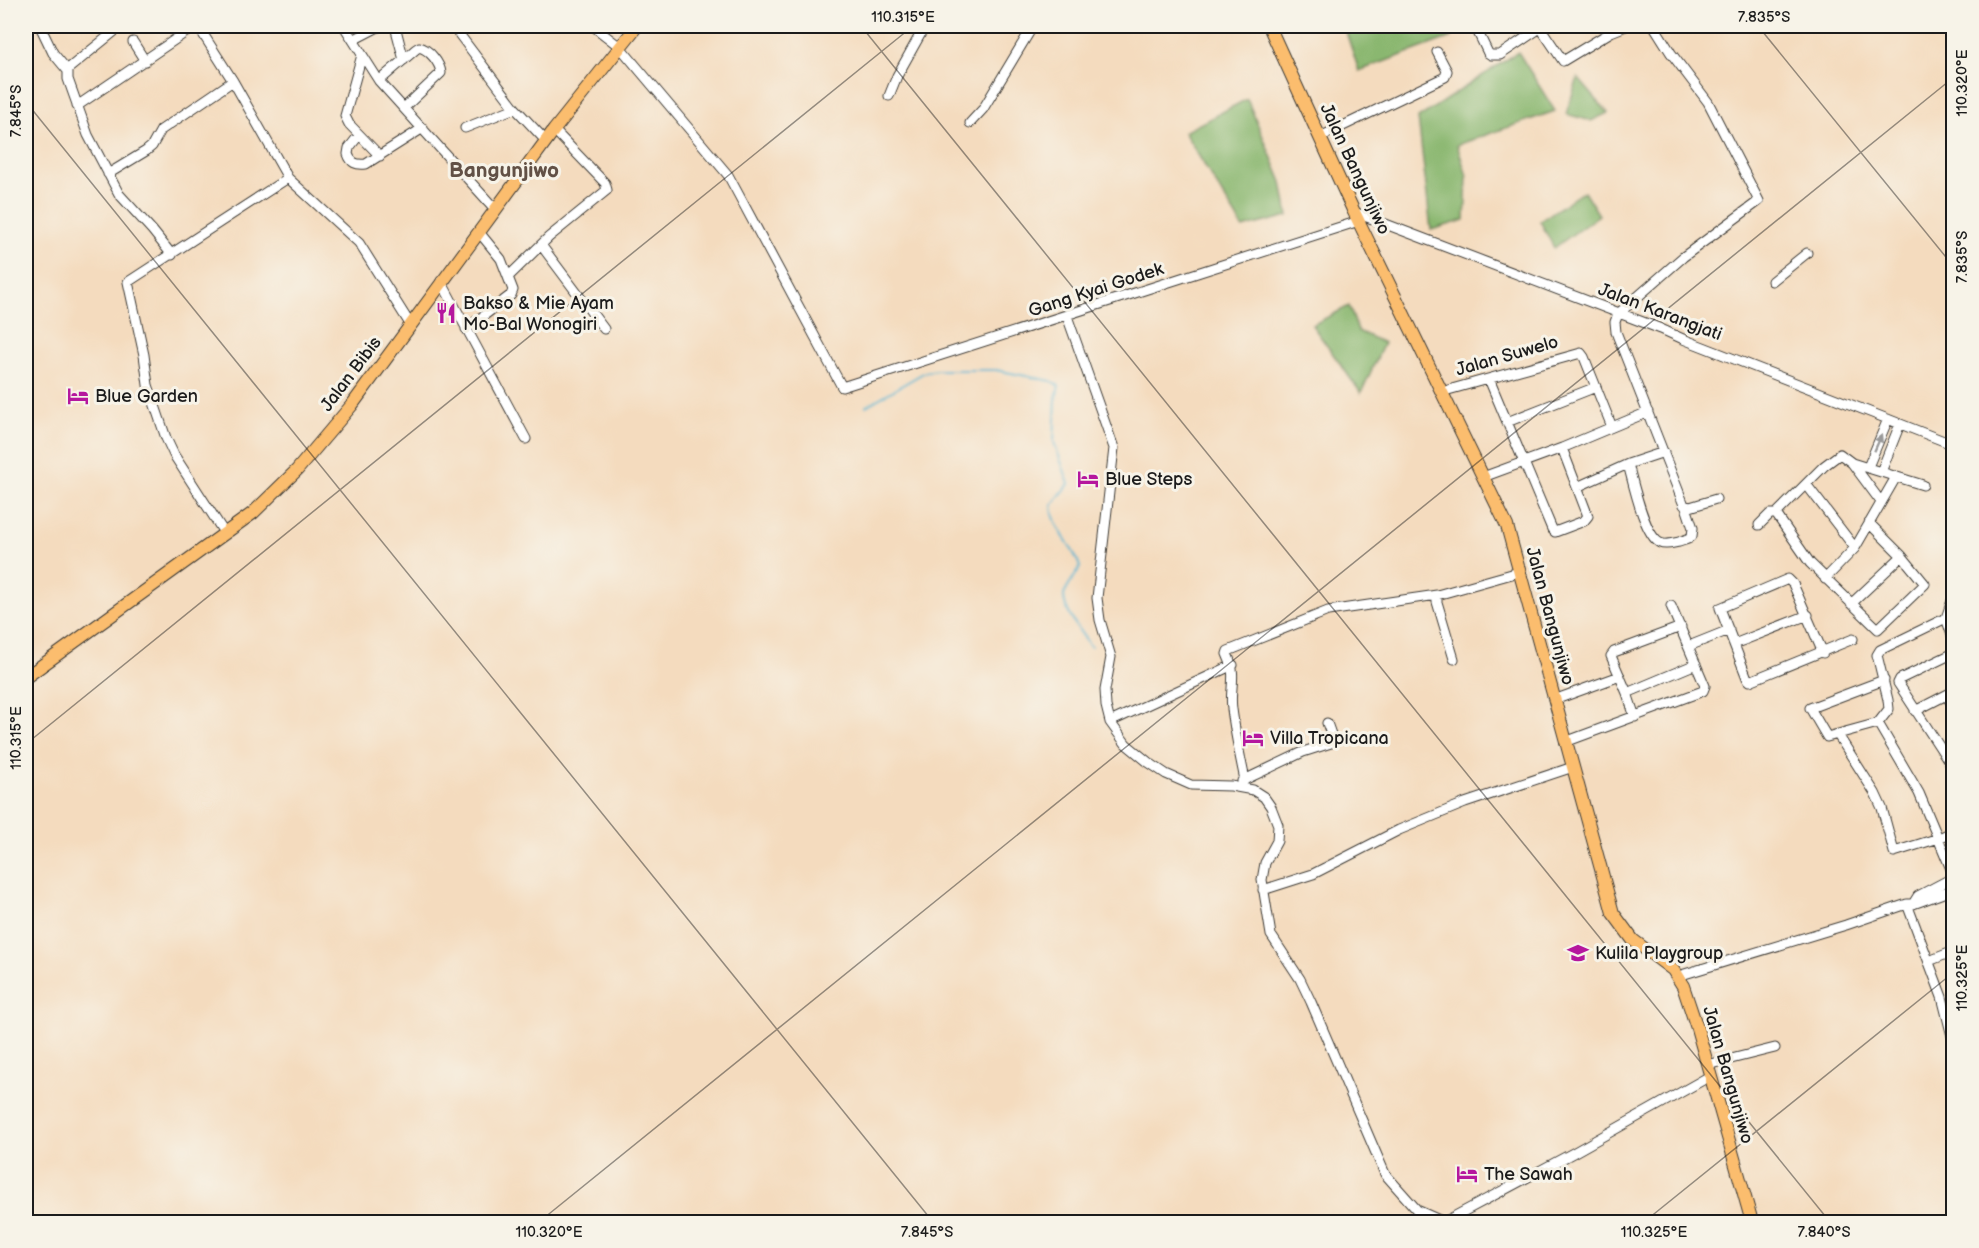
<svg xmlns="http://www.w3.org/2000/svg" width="1979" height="1248" font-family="'Balsamiq Sans',sans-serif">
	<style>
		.forest { fill: #8ab770; stroke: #536a46; stroke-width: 1.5 }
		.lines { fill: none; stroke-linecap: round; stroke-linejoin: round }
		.stream { stroke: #52b2d0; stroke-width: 2 }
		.minor-casing { stroke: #3c3934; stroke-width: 11 }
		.major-casing { stroke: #3c3934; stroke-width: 14 }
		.minor { stroke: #fff; stroke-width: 9 }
		.major { stroke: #fbbd6e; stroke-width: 12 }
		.oneway { fill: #999 }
		.ticks { fill: none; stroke: #1c1c1c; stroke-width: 1.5; stroke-opacity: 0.45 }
		.labels { text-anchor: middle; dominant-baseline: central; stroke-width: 6; stroke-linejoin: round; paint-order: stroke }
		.street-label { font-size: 18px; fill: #1c1c1c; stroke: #f7f3e8 }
		.poi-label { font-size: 18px; fill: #1c1c1c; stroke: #f7f3e8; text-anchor: start }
		.quarter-label { font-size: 21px; font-weight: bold; fill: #625146; stroke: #f7f3e8 }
		.neatline { fill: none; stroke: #1c1c1c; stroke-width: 2 }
		.ticks-label { font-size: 15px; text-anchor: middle; fill: #1c1c1c }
	</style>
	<rect width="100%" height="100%" fill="#f7f3e8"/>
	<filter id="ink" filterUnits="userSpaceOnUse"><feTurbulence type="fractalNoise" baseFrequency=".0167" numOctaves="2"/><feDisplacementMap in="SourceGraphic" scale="12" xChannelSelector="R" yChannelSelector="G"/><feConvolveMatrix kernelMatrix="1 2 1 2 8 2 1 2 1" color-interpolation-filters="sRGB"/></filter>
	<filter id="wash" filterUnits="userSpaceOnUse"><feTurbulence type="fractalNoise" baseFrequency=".008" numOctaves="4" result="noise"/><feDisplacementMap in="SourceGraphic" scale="24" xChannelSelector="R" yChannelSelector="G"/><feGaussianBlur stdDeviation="1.35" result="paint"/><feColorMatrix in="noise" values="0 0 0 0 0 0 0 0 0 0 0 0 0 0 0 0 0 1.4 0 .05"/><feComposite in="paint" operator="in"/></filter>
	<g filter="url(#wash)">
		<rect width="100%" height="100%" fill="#f4dbbe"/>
		<path class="forest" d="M 1344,26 L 1445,26 L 1451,37 L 1359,71 Z
			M 1518,52 L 1555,111 L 1457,145 L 1467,176 L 1465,220 L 1431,230 L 1418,118 Z
			M 1578,78 L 1608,113 L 1591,121 L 1566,114 Z
			M 1247,99 L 1282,182 L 1288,216 L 1243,228 L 1184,132 Z
			M 1584,191 L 1599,215 L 1554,248 L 1540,221 Z
			M 1349,306 L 1358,331 L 1384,343 L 1361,393 L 1312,325 Z"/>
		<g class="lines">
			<path class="stream" d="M 866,406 L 925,372 L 937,370 L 996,370 L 1051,381 L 1059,386 L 1056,398 L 1054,442 L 1069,484 L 1052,505 C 1053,530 1073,544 1080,567 C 1076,576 1069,583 1065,592 C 1059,605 1083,636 1091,647"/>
		</g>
	</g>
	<g filter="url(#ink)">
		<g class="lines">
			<defs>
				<path id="minor" d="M 40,26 L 53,53 L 68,71
					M 121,26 L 68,69 L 68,79 L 88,135 L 119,194 L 152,230 L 172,255
					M 198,26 L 233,81 L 288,178 L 359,243 L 410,324
					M 344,26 L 379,81 L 495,209
					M 395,26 L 404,60
					M 453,26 L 515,108 L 546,141
					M 593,26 L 620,47 L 728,175 L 842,387 L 1359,221
					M 1475,26 L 1488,53 L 1491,55 L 1500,55 L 1543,26
					M 1654,26 L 1671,53 L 1708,102 L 1759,201 L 1683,257 L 1618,314 L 1615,322 L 1616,332 L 1684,505 L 1690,507 L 1716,499
					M 1540,27 L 1563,61 L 1611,32 L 1626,26
					M 353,40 L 380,26
					M 133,42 L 145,61
					M 362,55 L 345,116 L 349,124 L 380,156
					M 379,81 L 416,49 L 419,47 C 429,49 440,63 441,73 L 404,108
					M 889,96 L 897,76 L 925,26
					M 77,106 L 195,26
					M 970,123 L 983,109 L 1033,26
					M 465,128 L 515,108
					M 359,135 L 349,148 L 348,154 C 351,163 356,165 366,164 L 423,128
					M 1320,137 L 1445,77 L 1447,71 L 1437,52
					M 108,174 L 146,151 L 152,146 L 161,130 L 233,81
					M 1354,212 L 1661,329 L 1683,339 L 1954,445
					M 541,245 L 604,329
					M 508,277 L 549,237 L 607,190 L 605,183 L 554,130
					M 441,281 L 526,439
					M 1772,281 L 1807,253
					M 1067,316 L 1114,448 L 1097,598 L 1100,620 L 1111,657 L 1105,690 L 1106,706 L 1110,722 L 1126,744 L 1148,762 L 1166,774 L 1191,785 L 1231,786 L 1253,790 L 1264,797 L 1271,807 L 1278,825 L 1277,841 L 1265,863 L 1262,880 L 1271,935 L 1300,979 L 1311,1002 L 1385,1174 L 1417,1210 L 1444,1222
					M 466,329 L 511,295 L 513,290 L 501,259 L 479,232
					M 1489,379 L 1552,529 L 1555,532 L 1584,521 L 1588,516 L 1562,448
					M 1441,392 L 1581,353 L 1584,357 L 1612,427
					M 1507,422 L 1596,387
					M 1664,452 L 1628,464 C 1633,482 1644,535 1660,543 C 1666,546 1673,543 1679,542 C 1684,540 1688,540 1692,536 L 1693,528 L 1686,507
					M 1852,463 L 1923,485
					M 1868,467 L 1888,419
					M 1881,472 L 1900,424
					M 1483,477 L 1562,448 L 1648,412
					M 1806,484 L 1855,548
					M 1577,487 L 1628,464
					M 1776,514 L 1810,563 L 1878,629 L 1925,584 L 1902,556 L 1869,523
					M 1759,525 L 1770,514 L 1776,514 L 1824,466 L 1840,454 L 1852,463 L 1881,502
					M 225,534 L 174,455 L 166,438 L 148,385 L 144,355 L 128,282 L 288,178
					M 1825,579 L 1855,548 L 1896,477
					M 1954,595 L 1946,618 L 1880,650 L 1877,655 L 1888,700 L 1889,709 L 1878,723 L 1919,793 L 1954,876
					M 1851,604 L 1902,556
					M 1946,618 L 1954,641
					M 1681,627 L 1614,652 L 1611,656 L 1627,693 L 1696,664
					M 1734,644 L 1808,615
					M 1689,646 L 1729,630
					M 1823,653 L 1793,584 L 1788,579 L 1720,608 L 1747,678 L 1750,681 L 1853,639
					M 1954,653 L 1900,679 L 1898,683 L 1954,769
					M 1454,659 L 1437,602 L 1437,595 L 1519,572
					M 1627,693 L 1635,717
					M 1946,695 L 1954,707
					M 1554,700 L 1620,676
					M 1915,711 L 1954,691
					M 1110,722 L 1233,665
					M 1878,723 L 1827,737 L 1810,708 L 1884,680
					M 1838,735 L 1875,793 L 1882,808 L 1894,852 L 1939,838 L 1954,831
					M 1565,742 L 1703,691 L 1705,686 L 1671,606
					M 1245,780 C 1240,756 1235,733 1232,709 C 1229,688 1238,675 1227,654 L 1228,651 L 1328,611 L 1437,595
					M 1242,781 L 1303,752 L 1331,743 L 1332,737 L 1327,723
					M 1954,889 L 1913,904 L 1907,904 L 1942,997 L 1954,1044
					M 1263,890 L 1313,874 L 1399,830 L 1465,803 L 1573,767
					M 1913,904 L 1918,896 L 1954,877
					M 1929,961 L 1954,951
					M 1678,976 L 1846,925 L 1907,904
					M 1707,1065 L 1775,1048
					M 1444,1222 L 1573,1153 L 1710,1076"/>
				<path id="major" d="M 1269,26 L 1354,212 L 1507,526 L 1613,913 L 1633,940 L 1673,970 L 1683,986 L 1697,1028 L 1752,1222
					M 26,677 L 253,513 L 297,470 L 352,405 L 554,130 L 637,26"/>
			</defs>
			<use href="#minor" class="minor-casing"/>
			<use href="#major" class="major-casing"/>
			<use href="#minor" class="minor"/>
			<use href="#major" class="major"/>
		</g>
		<defs><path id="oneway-solid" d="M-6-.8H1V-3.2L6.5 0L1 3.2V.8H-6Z" transform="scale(1.5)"/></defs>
		<use class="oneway" href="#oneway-solid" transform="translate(1878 443) rotate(-66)"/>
	</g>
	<path class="ticks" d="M 861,26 L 1830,1222M 1758,26 L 1954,267M 26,102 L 933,1222M 26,744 L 913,26M 26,1210 L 36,1222M 539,1222 L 1954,77M 1644,1222 L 1954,972"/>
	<defs>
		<symbol id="restaurant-bare" viewBox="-9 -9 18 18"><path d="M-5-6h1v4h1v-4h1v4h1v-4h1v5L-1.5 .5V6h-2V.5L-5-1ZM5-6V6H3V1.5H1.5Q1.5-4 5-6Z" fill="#b5179e" stroke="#f7f3e8" stroke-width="2.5" paint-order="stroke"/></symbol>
		<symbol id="hotel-bare" viewBox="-9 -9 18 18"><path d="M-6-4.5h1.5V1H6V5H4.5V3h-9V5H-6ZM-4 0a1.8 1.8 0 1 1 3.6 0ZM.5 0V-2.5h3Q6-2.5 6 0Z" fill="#b5179e" stroke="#f7f3e8" stroke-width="2.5" paint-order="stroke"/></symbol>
		<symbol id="school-bare" viewBox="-9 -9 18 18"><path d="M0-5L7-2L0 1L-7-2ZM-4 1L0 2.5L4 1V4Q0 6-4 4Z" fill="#b5179e" stroke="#f7f3e8" stroke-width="2.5" paint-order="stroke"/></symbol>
	</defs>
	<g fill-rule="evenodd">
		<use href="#restaurant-bare" x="431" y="298" width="30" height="30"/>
		<use href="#hotel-bare" x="63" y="381" width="30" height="30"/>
		<use href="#hotel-bare" x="1073" y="464" width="30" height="30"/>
		<use href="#hotel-bare" x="1238" y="723" width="30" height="30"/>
		<use href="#school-bare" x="1563" y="938" width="30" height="30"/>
		<use href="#hotel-bare" x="1452" y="1159" width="30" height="30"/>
	</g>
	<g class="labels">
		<g class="street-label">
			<text transform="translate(1355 169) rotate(65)">Jalan Bangunjiwo</text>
			<text transform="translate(1096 290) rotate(-18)">Gang Kyai Godek</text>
			<text transform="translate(1660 312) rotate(21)">Jalan Karangjati</text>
			<text transform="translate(1507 356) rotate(-16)">Jalan Suwelo</text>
			<text transform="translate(351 374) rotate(-53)">Jalan Bibis</text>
			<text transform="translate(1550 616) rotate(75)">Jalan Bangunjiwo</text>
			<text transform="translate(1728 1075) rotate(74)">Jalan Bangunjiwo</text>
		</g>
		<g class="poi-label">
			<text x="463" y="303">Bakso &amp; Mie Ayam<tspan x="463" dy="21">Mo-Bal Wonogiri</tspan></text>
			<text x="95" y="396">Blue Garden</text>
			<text x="1105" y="479">Blue Steps</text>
			<text x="1270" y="738">Villa Tropicana</text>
			<text x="1595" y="953">Kulila Playgroup</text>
			<text x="1484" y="1174">The Sawah</text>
		</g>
		<g class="quarter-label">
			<text x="504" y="170">Bangunjiwo</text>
		</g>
	</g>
	<rect width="1979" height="1248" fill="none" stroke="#f7f3e8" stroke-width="66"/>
	<rect x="33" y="33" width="1913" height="1182" class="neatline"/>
	<g class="ticks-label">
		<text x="903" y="22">110.315°E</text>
		<text x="1764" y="22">7.835°S</text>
		<text transform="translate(1962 83) rotate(-90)" y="5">110.320°E</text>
		<text transform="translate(16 111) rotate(-90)" y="5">7.845°S</text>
		<text transform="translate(1962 257) rotate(-90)" y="5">7.835°S</text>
		<text transform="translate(16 738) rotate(-90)" y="5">110.315°E</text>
		<text transform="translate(1962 978) rotate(-90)" y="5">110.325°E</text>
		<text x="549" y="1237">110.320°E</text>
		<text x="927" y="1237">7.845°S</text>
		<text x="1654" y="1237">110.325°E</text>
		<text x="1824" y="1237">7.840°S</text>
	</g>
</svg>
